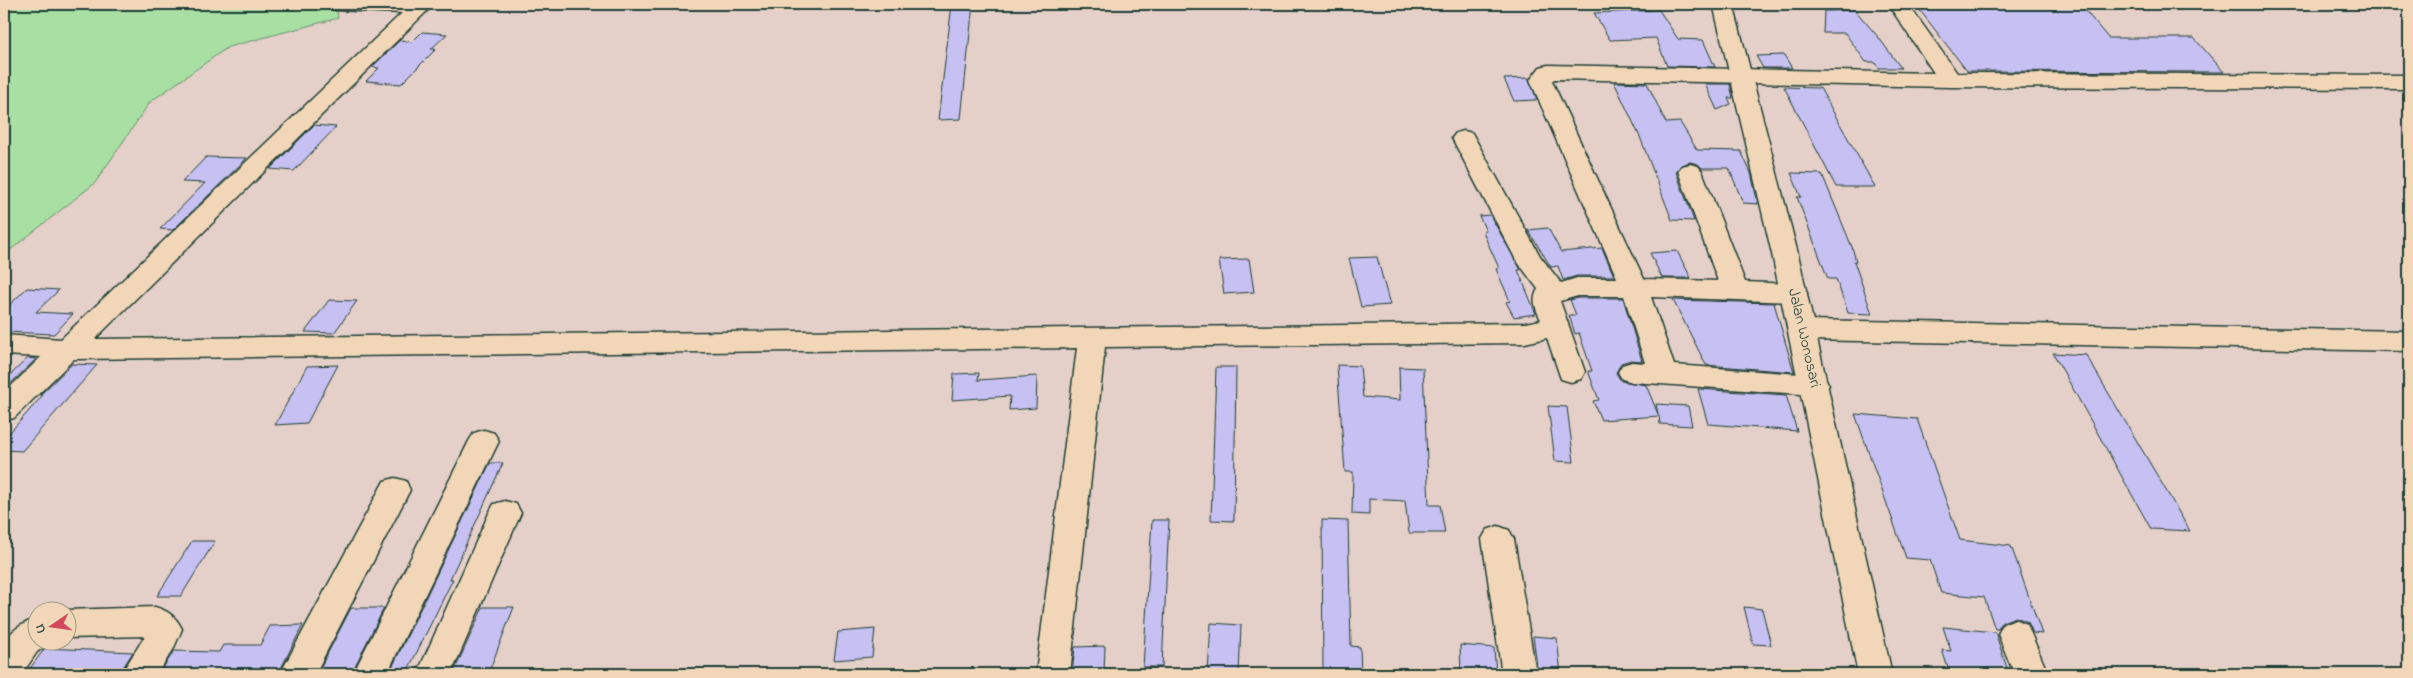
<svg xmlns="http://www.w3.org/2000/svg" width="2413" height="678" font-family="'Indie Flower',sans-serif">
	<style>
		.green { fill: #a8e0a3; stroke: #648e6c }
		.building { fill: #c7c0f2; stroke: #1f3d34 }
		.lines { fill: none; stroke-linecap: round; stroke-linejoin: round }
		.minor-casing { stroke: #1f3d34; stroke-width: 3 }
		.highway-casing { stroke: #1f3d34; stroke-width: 3 }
		.minor { fill: #f1d7b8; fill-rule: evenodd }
		.highway { fill: #f1d7b8; fill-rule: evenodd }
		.labels { text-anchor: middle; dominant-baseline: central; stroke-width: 5; stroke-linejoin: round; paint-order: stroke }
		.street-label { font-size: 16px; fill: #1f3d34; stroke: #f1d7b8 }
	</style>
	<rect width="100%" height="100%" fill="#e4d0c9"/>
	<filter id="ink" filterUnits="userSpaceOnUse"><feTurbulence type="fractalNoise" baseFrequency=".02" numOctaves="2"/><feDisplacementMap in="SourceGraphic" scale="10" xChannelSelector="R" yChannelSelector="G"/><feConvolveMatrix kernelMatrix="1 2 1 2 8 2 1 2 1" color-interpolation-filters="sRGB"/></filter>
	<g filter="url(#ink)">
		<path class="green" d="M 4,4 L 336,4 L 338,18 L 228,47 L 150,102 L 95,183 L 4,255 Z"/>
		<path class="building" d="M 952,4 L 973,4 L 961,119 L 938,120 Z
			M 1915,4 L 2080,4 L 2108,38 L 2194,38 L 2224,72 L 1967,71 Z
			M 1659,10 L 1678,39 L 1703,40 L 1715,67 L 1667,66 L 1656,38 L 1610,40 L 1594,13 Z
			M 1855,10 L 1879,38 L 1901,68 L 1879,68 L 1874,62 L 1866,62 L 1845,33 L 1823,33 L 1824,11 Z
			M 422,32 L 447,34 L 431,49 L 436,49 L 401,84 L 366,81 L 379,68 L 372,67 L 400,40 L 412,42 Z
			M 1784,55 L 1792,68 L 1763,68 L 1756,56 Z
			M 1529,78 L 1537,100 L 1514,101 L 1504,79 Z
			M 1614,82 L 1647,83 L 1666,123 L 1680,122 L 1697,150 L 1741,151 L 1751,173 L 1758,204 L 1743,203 L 1729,168 L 1702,168 L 1698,164 L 1690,162 L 1681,165 L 1676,172 L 1694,221 L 1672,220 L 1640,137 Z
			M 1705,84 L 1730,84 L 1733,98 L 1728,98 L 1731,104 L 1717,110 Z
			M 1784,87 L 1820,88 L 1875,187 L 1836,187 Z
			M 314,125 L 336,127 L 294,171 L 270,169 Z
			M 206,157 L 247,158 L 173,230 L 160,229 L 205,183 L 182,182 Z
			M 1791,173 L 1822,174 L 1852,247 L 1856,261 L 1854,261 L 1872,314 L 1848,313 L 1836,279 L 1828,279 L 1797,197 L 1801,197 Z
			M 1490,215 L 1521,270 L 1518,270 L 1536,314 L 1514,317 L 1506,302 L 1510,301 L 1496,269 L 1499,268 L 1485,237 L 1483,231 L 1486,231 L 1479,216 Z
			M 1548,228 L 1561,252 L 1602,248 L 1614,276 L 1577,276 L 1563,280 L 1558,266 L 1551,267 L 1528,230 Z
			M 1677,251 L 1691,278 L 1662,278 L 1650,253 Z
			M 1377,257 L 1390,305 L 1361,307 L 1349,258 Z
			M 1249,259 L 1254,292 L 1224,294 L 1219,260 Z
			M 27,288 L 59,290 L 36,312 L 73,314 L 54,334 L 4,332 L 4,310 Z
			M 1578,298 L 1623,298 L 1642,361 L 1631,360 L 1621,363 L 1616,373 L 1621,381 L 1646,385 L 1658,414 L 1656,404 L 1688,406 L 1692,426 L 1660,424 L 1659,416 L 1601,420 L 1593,401 L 1599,400 L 1588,371 L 1592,371 L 1579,333 L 1575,334 L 1569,315 L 1576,315 L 1570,300 Z
			M 329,300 L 357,301 L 334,333 L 305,332 Z
			M 1673,300 L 1774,303 L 1794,372 L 1706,365 Z
			M 2053,353 L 2086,355 L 2190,531 L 2151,529 Z
			M 28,358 L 36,359 L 4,390 L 4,381 Z
			M 72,364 L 97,365 L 22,451 L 4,450 L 4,439 L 43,395 L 40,395 Z
			M 338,365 L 307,423 L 275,425 L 307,366 Z
			M 1337,365 L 1360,366 L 1363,397 L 1400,400 L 1399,367 L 1423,368 L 1429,505 L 1440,505 L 1445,533 L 1409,533 L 1405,501 L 1369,499 L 1369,515 L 1352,514 L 1353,472 L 1345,472 Z
			M 1216,367 L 1236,367 L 1234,521 L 1211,520 Z
			M 979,373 L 978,380 L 1037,376 L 1036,408 L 1009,410 L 1010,396 L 952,400 L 954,374 Z
			M 1698,389 L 1786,395 L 1797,431 L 1708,424 Z
			M 1548,406 L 1567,407 L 1574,462 L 1555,461 Z
			M 1855,414 L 1917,419 L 1960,540 L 2011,546 L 2042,634 L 2033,633 L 2028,622 L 2016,617 L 2002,622 L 1998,629 L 1995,629 L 1984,597 L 1941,593 L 1930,560 L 1906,558 Z
			M 490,463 L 503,463 L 450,579 L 453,579 L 406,674 L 389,674 Z
			M 1152,520 L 1169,520 L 1162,667 L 1143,667 Z
			M 1322,520 L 1348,521 L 1351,646 L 1360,647 L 1361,674 L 1323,674 Z
			M 192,541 L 215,541 L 181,596 L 157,596 Z
			M 483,607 L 514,607 L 488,674 L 453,674 Z
			M 1744,607 L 1762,609 L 1771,645 L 1753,644 Z
			M 351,608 L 384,608 L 351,674 L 317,674 Z
			M 1211,623 L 1241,625 L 1239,674 L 1208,674 Z
			M 303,625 L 278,674 L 245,674 L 246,672 L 159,674 L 174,651 L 219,652 L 223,645 L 260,645 L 270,626 Z
			M 1943,627 L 1995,632 L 2009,674 L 1950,674 L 1942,650 L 1951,651 Z
			M 875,629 L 872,657 L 834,660 L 838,632 Z
			M 1533,636 L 1557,638 L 1561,674 L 1538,674 Z
			M 1460,645 L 1494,648 L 1496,674 L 1461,674 Z
			M 1105,646 L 1104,674 L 1072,674 L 1075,647 Z
			M 45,648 L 133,652 L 119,674 L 26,674 Z"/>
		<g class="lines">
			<defs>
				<path id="minor" d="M 326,4 L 434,4 L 95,339 L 1525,323 L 1541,320 C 1536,309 1531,300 1538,289 L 1516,260 L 1452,138 L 1456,133 L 1464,131 L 1472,133 L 1540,256 L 1561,283 L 1577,278 L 1617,278 L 1530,80 L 1540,67 L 1548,65 L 1934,73 L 1888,4 L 1908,4 L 1957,73 L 2409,75 L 2409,89 L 1950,87 L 1554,79 L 1552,81 L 1644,279 L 1718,281 L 1678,171 L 1682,166 L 1690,164 L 1698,166 L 1702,171 L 1745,282 L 1794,284 L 1803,287 L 1807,293 L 1803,299 L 1794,302 L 1651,297 L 1674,365 L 1815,375 L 1825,378 L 1829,385 L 1825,392 L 1815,395 L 1632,382 L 1622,379 L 1618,372 L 1622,365 L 1632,362 L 1645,363 L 1624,296 L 1578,296 L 1560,301 L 1585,372 L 1581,379 L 1571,382 L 1561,379 L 1547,338 L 1525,343 L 1105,347 L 1070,674 L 1036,674 L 1077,348 L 74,359 L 14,418 L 4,421 L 4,393 L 41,357 L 4,355 L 4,335 L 61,339 L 402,13 L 336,10 L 329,8 Z
					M 1803,320 L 2409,331 L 2409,351 L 1803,340 L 1793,337 L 1789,330 L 1793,323 Z
					M 484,430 L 494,433 L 499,441 L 387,674 L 353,674 L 469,441 L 474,433 Z
					M 395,478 L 406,481 L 410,490 L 315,674 L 280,674 L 384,481 Z
					M 505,501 L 516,504 L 521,513 L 451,674 L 417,674 L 489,513 L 494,504 Z
					M 1498,526 L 1509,530 L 1514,539 L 1536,674 L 1502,674 L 1482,539 L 1487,530 Z
					M 155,607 C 168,611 176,616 182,629 L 173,650 L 157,674 L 121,674 L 145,636 L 68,638 L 68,610 L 66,610 Z
					M 38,618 L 38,640 L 51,640 L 50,642 L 37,652 L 22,674 L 4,674 C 4,666 1,654 4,645 C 8,631 25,622 38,618 Z
					M 2015,619 L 2027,624 L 2048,674 L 2014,674 L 1998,634 L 2003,624 Z"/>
				<path id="highway" d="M 1713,4 L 1733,4 L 1798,254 L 1892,674 L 1858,674 L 1772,254 Z"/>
			</defs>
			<use href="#minor" class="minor-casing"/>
			<use href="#highway" class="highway-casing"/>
			<use href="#minor" class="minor"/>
			<use href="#highway" class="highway"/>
		</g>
	</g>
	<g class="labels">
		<g class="street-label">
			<text transform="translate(1804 338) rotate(77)">Jalan Wonosari</text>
		</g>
	</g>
	<rect width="2413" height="678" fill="none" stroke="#f1d7b8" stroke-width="20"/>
	<rect x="10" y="10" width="2393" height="658" fill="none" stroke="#1f3d34" stroke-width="2" filter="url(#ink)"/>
	<g transform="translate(52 626) rotate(257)"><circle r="24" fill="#f1d7b8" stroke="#9d9983"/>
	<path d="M0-4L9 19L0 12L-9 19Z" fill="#d1495b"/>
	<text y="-8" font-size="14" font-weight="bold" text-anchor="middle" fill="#1f3d34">U</text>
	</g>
</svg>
